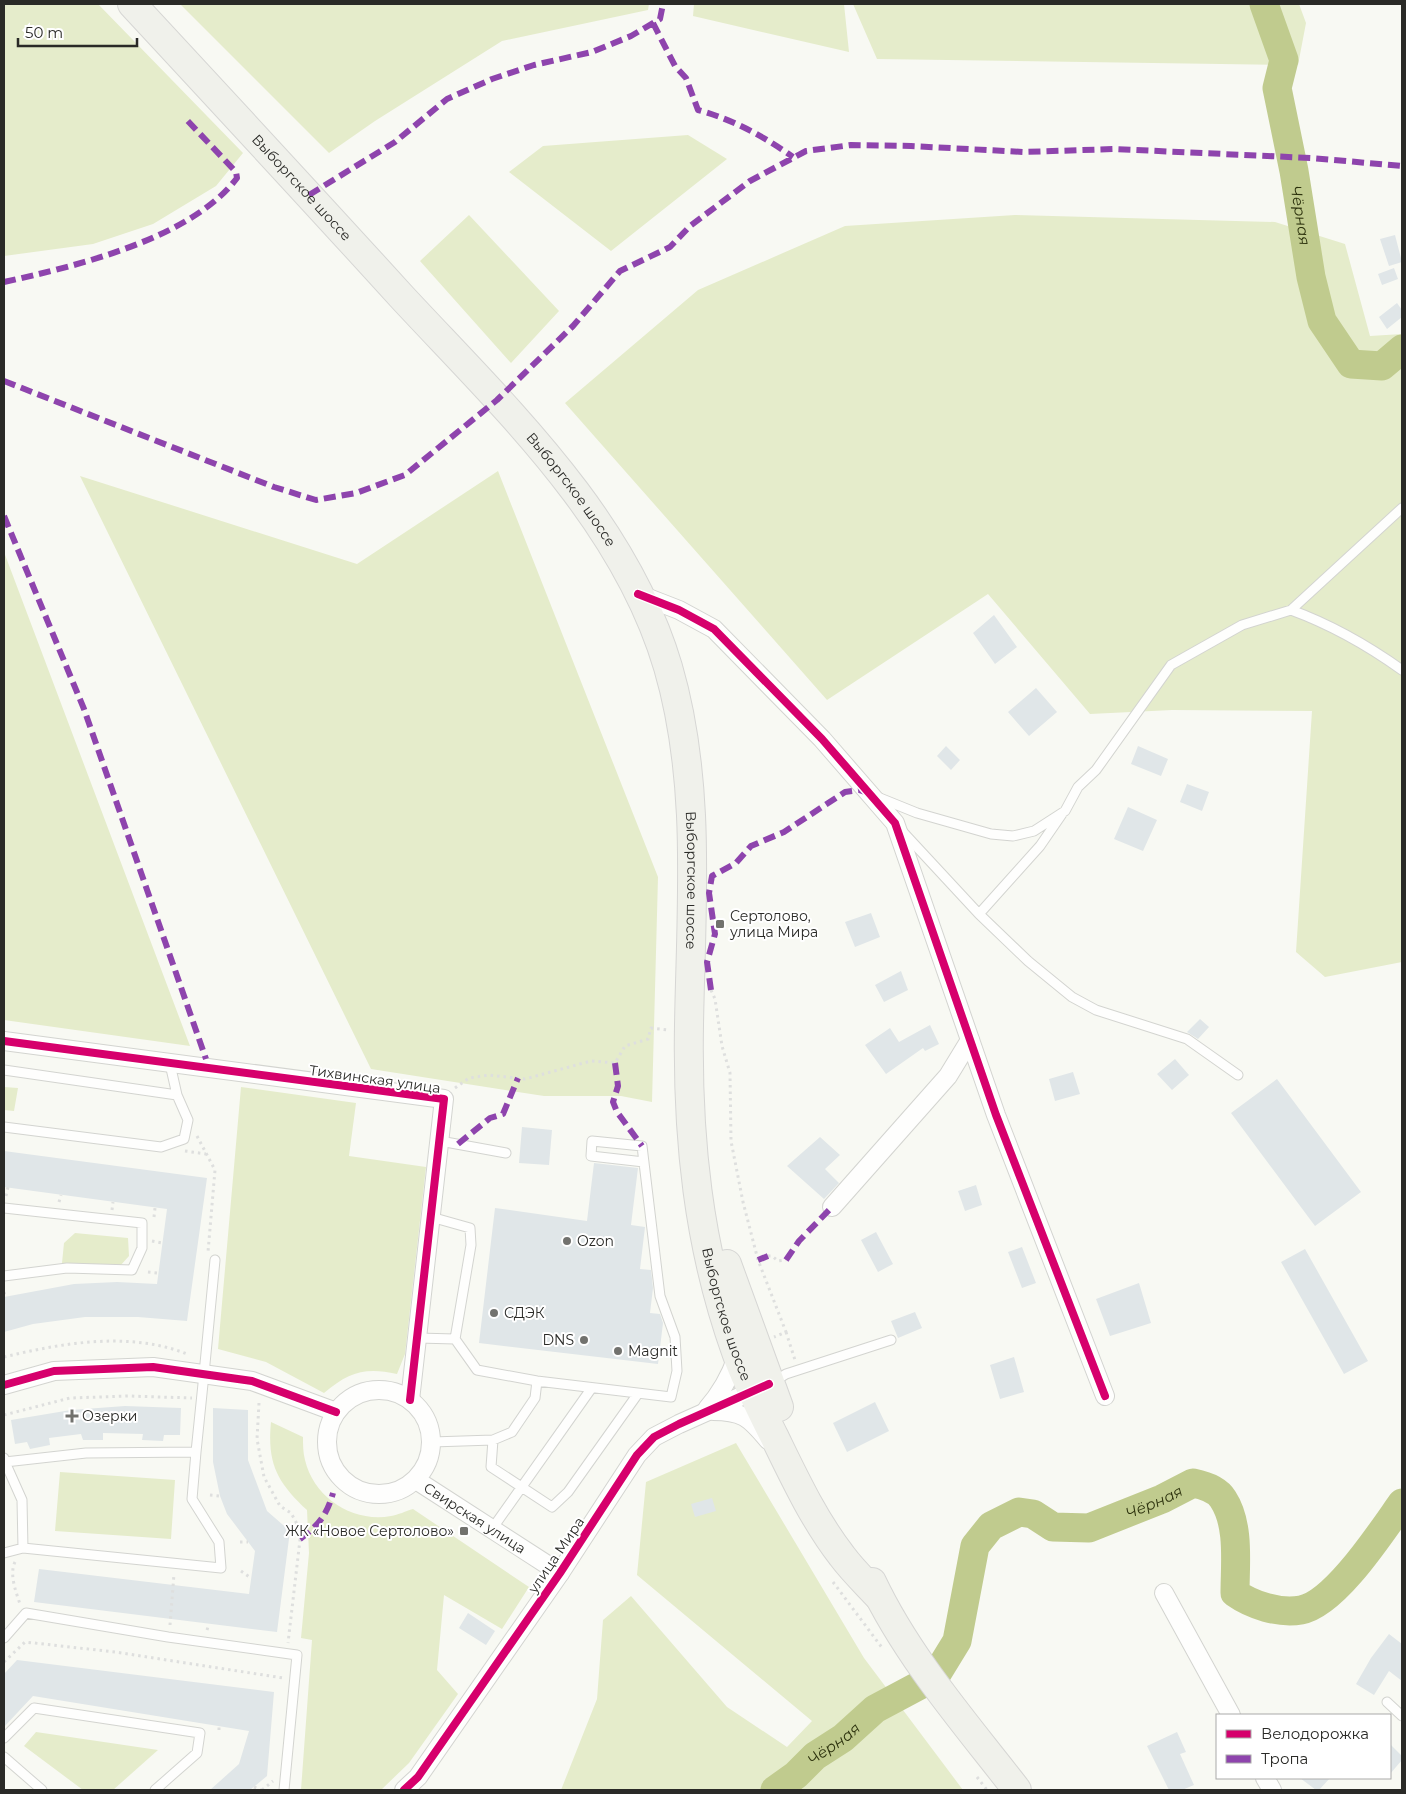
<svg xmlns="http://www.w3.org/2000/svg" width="1406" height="1794" font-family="Montserrat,sans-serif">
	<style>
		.green { fill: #e5eccb }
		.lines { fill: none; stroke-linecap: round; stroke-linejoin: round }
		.river { stroke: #c0cb8e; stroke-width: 29 }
		.building { fill: #e0e6e8 }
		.lane-casing { stroke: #d3d4d0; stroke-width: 11 }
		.street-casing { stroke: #d3d4d0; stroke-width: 20 }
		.primary-casing { stroke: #d6d6d4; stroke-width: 30 }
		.path { stroke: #dedfde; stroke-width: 3; stroke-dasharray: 2.5 4; stroke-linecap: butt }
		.lane { stroke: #fefefd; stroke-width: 9 }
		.street { stroke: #fefefd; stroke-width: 18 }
		.primary { stroke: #f0f1eb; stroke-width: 28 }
		.quiet { stroke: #8e44ad; stroke-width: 6; stroke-dasharray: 12 6; stroke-linecap: butt }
		.cycleway-casing { stroke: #fff; stroke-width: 11 }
		.cycleway { stroke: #d6006c; stroke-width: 8 }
		.poi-dot { fill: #72726e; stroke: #fff; stroke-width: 2 }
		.labels { text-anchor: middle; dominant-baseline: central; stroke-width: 4; stroke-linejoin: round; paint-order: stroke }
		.street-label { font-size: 14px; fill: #2a2a27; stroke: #fff }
		.poi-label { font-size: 14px; fill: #2a2a27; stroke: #fff; text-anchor: start }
		.water-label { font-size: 15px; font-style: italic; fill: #2c320d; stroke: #fff }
	</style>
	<rect width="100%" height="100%" fill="#f8f9f3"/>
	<path class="green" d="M 4,4 L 98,4 L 243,153 L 216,186 L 153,224 L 93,244 L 4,256 Z
		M 180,4 L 649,4 L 648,10 L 502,41 L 375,121 L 329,153 Z
		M 694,4 L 844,4 L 849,52 L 693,16 Z
		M 853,4 L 1299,4 L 1306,23 L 1298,65 L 877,59 Z
		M 688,135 L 727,159 L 611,251 L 509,172 L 543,146 Z
		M 469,215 L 559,311 L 511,363 L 420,261 Z
		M 1015,215 L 1275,222 L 1345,244 L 1370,336 L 1402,334 L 1402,962 L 1325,977 L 1296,952 L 1312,711 L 1172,710 L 1090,714 L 988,594 L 827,700 L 565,403 L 698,290 L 845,226 Z
		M 498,471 L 658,877 L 652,1102 L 621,1096 L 544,1096 L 371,1069 L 80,476 L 357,564 Z
		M 4,552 L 190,1046 L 4,1020 Z
		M 4,1087 L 18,1088 L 14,1111 L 4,1110 Z
		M 241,1087 L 356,1103 L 349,1156 L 426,1167 L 405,1354 L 397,1374 C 365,1367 349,1372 324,1393 L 266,1362 L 218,1349 Z
		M 75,1233 L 128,1238 L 129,1256 L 120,1266 L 62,1263 L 64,1243 Z
		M 271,1422 L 303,1437 C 303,1444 303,1453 305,1460 C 314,1498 353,1523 391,1516 C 398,1515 406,1511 413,1509 L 529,1587 L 502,1629 L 444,1595 L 437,1670 L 458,1694 L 409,1763 L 381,1790 L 301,1790 L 312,1640 L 301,1638 L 309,1553 L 307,1510 C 277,1482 267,1463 271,1422 Z
		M 736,1443 L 864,1658 L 963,1790 L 561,1790 L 597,1699 L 603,1620 L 631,1596 L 727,1707 L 787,1747 L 812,1721 L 637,1575 L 646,1482 Z
		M 60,1472 L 175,1480 L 171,1539 L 55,1531 Z
		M 36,1732 L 158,1750 L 113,1790 L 83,1790 L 24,1746 Z"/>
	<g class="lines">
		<g class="river">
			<path id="s1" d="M 1264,4 L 1284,60 L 1277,88 L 1294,171 L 1311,277 L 1322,321 L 1351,364 L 1382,366 L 1402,349"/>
			<path id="s2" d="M 938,1672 L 957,1641 L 975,1546 L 991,1526 L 1019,1512 L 1033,1514 L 1053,1527 L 1089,1528 L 1162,1499 L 1193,1483 C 1203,1485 1217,1489 1223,1499 C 1240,1525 1235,1564 1235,1593 C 1252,1605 1279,1614 1301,1610 C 1335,1604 1382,1531 1402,1503"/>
			<path id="s3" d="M 775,1790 L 796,1775 L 815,1756 L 843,1738 L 875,1709 L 920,1685"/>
		</g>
	</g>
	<path class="building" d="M 1395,235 L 1402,262 L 1389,266 L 1380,239 Z
		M 1394,268 L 1398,279 L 1382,285 L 1378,274 Z
		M 1397,303 L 1402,310 L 1402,317 L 1387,329 L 1379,317 Z
		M 994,615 L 1017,647 L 995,664 L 973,633 Z
		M 1036,688 L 1057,712 L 1029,736 L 1008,712 Z
		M 946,746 L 960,760 L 951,770 L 937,756 Z
		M 1138,746 L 1168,759 L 1161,776 L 1131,764 Z
		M 1187,784 L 1209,792 L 1202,811 L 1180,802 Z
		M 1128,807 L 1157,820 L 1143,851 L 1114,839 Z
		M 871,913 L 880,937 L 855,947 L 845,922 Z
		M 901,971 L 908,990 L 884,1002 L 875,985 Z
		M 1200,1019 L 1209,1027 L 1198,1039 L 1187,1032 Z
		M 930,1025 L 939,1044 L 925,1051 L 923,1048 L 886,1074 L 865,1045 L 890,1028 L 899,1042 Z
		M 1175,1059 L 1189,1075 L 1172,1090 L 1157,1074 Z
		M 1073,1072 L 1080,1094 L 1055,1101 L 1049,1079 Z
		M 1277,1079 L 1361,1192 L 1315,1226 L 1231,1113 Z
		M 522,1127 L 552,1130 L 549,1165 L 519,1163 Z
		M 820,1137 L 840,1155 L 825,1169 L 839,1183 L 824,1199 L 787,1166 Z
		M 4,1151 L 207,1178 L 187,1321 L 138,1317 L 85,1317 L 33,1324 L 4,1332 L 4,1297 L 74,1284 L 117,1282 L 157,1284 L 167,1209 L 4,1187 Z
		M 594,1163 L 638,1168 L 631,1225 L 645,1227 L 640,1269 L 651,1270 L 653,1288 L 650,1313 L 660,1314 L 663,1323 L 658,1364 L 479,1343 L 495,1208 L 587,1221 Z
		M 976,1185 L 982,1205 L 965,1211 L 958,1191 Z
		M 876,1232 L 893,1264 L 878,1272 L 861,1240 Z
		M 1022,1247 L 1036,1283 L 1022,1288 L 1008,1252 Z
		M 1305,1249 L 1368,1361 L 1344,1374 L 1281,1262 Z
		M 1139,1283 L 1151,1323 L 1110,1336 L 1096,1299 Z
		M 915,1312 L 922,1328 L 898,1338 L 891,1321 Z
		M 1014,1357 L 1024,1392 L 1000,1399 L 990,1365 Z
		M 875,1402 L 889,1431 L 847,1452 L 833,1423 Z
		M 125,1406 L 181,1408 L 180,1435 L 164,1435 L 163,1441 L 142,1440 L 143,1434 L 103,1433 L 103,1440 L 83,1440 L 81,1434 L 49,1438 L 50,1445 L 30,1449 L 27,1442 L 15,1444 L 11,1420 L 71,1410 Z
		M 213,1408 L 248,1410 L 248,1460 L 267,1511 L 290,1531 L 277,1632 L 34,1602 L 39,1569 L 249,1594 L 255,1551 L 227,1514 L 220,1496 L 213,1462 Z
		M 712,1498 L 716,1511 L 695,1517 L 691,1504 Z
		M 468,1613 L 495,1631 L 486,1645 L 459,1628 Z
		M 1389,1634 L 1402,1644 L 1402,1681 L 1389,1671 L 1374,1695 L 1356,1684 L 1371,1658 Z
		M 17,1660 L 274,1692 L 267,1776 L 250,1790 L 210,1790 L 239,1764 L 249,1731 L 33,1696 L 4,1727 L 4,1674 Z
		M 1177,1732 L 1186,1752 L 1180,1754 L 1194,1785 L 1182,1790 L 1169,1790 L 1147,1746 Z
		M 1390,1744 L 1402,1756 L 1402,1760 L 1390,1774 Z
		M 1300,1778 L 1330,1778 L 1319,1790 L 1316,1790 Z"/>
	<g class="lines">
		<defs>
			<path id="lane" d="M 1291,610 C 1332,625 1367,645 1402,670
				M 875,796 L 917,813 L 991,834 L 1013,836 L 1034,831 L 1065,811 L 1078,787 L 1096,770 L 1171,665 L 1242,625 L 1291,610 L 1402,508
				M 902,831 L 979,914 L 1028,961 L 1072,997 L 1096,1010 L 1187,1039 L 1238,1075
				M 979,914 L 1040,846 L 1062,814
				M 4,1070 L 177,1095
				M 4,1127 L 161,1147 L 184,1139 L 188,1120 L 177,1095 L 170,1064
				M 440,1141 L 506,1153
				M 4,1208 L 142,1223 L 142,1248 L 132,1270 L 67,1268 L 4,1276
				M 418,1338 L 455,1339 L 471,1245 L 470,1228 L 431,1217
				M 455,1339 L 477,1370 L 537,1381 L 671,1397 L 677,1371 L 675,1337 L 660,1296 L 642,1146 L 592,1141 L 591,1156 L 644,1162
				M 204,1374 L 215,1260
				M 773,1382 L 786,1374 L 891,1340
				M 493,1440 L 491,1467 L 552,1507 L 568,1492 L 637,1395
				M 432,1442 L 493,1440 L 512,1432 L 535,1398 L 537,1381
				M 196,1452 L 204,1374
				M 4,1458 L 5,1462 L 22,1500 L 23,1548 L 221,1568 L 219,1542 L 192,1499 L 196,1452 L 86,1453 L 5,1462 L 4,1463
				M 492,1529 L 591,1389
				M 4,1553 L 23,1548
				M 4,1638 L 26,1613 L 168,1637 L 297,1655 L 284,1790
				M 1387,1702 L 1402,1716
				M 4,1738 L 34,1708 L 200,1733 L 197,1753 L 155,1790
				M 4,1757 L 42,1790"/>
			<g id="street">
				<path d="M 638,594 L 679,610 L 714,629 L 822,739 L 895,823 L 996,1115 L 1105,1396"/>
				<path d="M 4,1041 L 444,1099 L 410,1400"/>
				<path d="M 832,1207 L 948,1076 L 970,1040"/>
				<path d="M 4,1385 L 54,1371 L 153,1367 L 252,1381 L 336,1412"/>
				<circle cx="379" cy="1442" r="52"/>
				<path d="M 707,1409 C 721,1393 730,1377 737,1357"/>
				<path d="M 713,1411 C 742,1411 749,1417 768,1440"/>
				<path id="s4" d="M 416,1480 L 560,1573"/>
				<path d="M 1164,1593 L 1231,1715"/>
				<path d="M 1265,1778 L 1272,1790"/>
				<path d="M 404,1790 L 418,1777 L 560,1573 L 637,1455 L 654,1437 L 679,1424 L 762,1387"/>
			</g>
			<g id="primary">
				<path id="s5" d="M 132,4 C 222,101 312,198 401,296 C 503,406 624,518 668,667 C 702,783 691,906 689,1025 C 687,1137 698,1246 736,1352 C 746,1381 760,1408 774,1436 C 794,1477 814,1520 842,1556 C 853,1571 867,1584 879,1597"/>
				<path d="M 727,1264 L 779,1407"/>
				<path d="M 872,1582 C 908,1658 966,1724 1017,1790"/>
			</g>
		</defs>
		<use href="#lane" class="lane-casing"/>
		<use href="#street" class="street-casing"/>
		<use href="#primary" class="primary-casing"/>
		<path class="path" d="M 711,990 L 715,999 L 722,1046 L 730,1073 L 731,1141 L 743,1202 L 758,1260 L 786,1332 L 774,1337
			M 455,1088 L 469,1078 L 489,1075 L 525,1079 L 591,1061 L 615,1063 L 625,1046 L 648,1039 L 651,1028 L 668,1030
			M 197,1136 L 215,1170 L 208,1252
			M 185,1151 L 206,1154
			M 6,1196 L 8,1187
			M 59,1202 L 61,1195
			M 112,1210 L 113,1202
			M 154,1217 L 155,1208
			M 152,1241 L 162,1243
			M 768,1256 L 772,1256 L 778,1261 L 786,1260
			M 148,1272 L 158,1273
			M 4,1292 L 5,1296
			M 786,1332 L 795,1360
			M 4,1357 C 62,1343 130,1331 187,1354
			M 259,1403 L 257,1439 L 264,1477 L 280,1506 L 291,1513 L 301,1531 L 288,1643
			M 4,1415 L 70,1398 L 128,1396 L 192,1398
			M 210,1495 L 220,1496
			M 240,1542 L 248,1542
			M 15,1562 C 9,1574 16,1592 20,1604
			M 241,1571 L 251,1578
			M 833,1582 L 883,1649
			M 170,1625 L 174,1574
			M 207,1630 L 209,1624
			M 4,1662 L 25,1642 L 115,1652 L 283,1678 L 283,1680
			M 219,1730 L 219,1726
			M 977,1777 L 987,1790
			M 254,1787 L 261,1790
			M 262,1790 L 273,1781"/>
		<use href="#lane" class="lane"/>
		<use href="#street" class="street"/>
		<use href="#primary" class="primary"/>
		<path class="quiet" d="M 653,23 L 675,66 L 686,78 L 698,110 C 734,120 763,136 793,157
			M 309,195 L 395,142 L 447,99 L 492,79 L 534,65 L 592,52 L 631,36 L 660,19 L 663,4
			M 4,282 C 76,266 191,239 237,178 L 236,172 L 185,118
			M 4,381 L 274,487 L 316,500 L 356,493 L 405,475 L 497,400 L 573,326 L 620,271 L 670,247 L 690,226 L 750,181 L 806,151 L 851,145 L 911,146 L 1024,152 L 1114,149 L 1311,158 L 1402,166
			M 4,516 L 84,709 L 206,1059
			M 711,990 L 707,962 L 715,934 L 709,893 L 712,876 L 736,863 L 751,846 L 784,832 L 845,792 L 859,790 L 868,793
			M 615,1063 L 618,1086 L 613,1102 L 617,1112 L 642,1146
			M 458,1144 L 490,1118 L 503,1114 L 518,1078
			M 758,1260 L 768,1256
			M 786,1260 L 799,1241 L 832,1207
			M 300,1539 C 318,1526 327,1515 333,1493"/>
		<defs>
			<path id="cycleway" d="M 638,594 L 679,610 L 714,629 L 822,739 L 895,823 L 996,1115 L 1105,1396
				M 4,1041 L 444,1099 L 410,1400
				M 4,1385 L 54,1371 L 153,1367 L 252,1381 L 336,1412
				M 404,1790 L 418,1777 L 560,1573 L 637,1455 L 654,1437 L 679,1424 L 769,1384"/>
		</defs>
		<use href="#cycleway" class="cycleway-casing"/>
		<use href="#cycleway" class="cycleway"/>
	</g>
	<g class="poi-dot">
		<rect x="715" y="919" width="10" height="10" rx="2.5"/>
		<circle cx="567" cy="1241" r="5"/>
		<circle cx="494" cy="1313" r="5"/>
		<circle cx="584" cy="1340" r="5"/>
		<circle cx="618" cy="1351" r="5"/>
		<path d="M69.5 1408.5h5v5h5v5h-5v5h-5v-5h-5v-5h5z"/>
		<rect x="459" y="1526" width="10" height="10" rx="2.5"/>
	</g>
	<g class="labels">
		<g class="street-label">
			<text stroke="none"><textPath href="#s5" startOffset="250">Выборгское шоссе</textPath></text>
			<text stroke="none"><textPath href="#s5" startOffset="655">Выборгское шоссе</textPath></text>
			<text stroke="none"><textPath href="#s5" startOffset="1074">Выборгское шоссе</textPath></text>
			<text transform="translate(375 1079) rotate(8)">Тихвинская улица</text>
			<text stroke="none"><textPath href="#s5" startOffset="1512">Выборгское шоссе</textPath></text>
			<text stroke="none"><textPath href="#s4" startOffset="70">Свирская улица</textPath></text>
			<text transform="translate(556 1555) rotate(-56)">улица Мира</text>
		</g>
		<g class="poi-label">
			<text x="730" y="916">Сертолово,<tspan x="730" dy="16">улица Мира</tspan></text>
			<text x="577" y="1241">Ozon</text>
			<text x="504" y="1313">СДЭК</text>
			<text x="574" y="1340" text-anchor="end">DNS</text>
			<text x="628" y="1351">Magnit</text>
			<text x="82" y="1416">Озерки</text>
			<text x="454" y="1531" text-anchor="end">ЖК «Новое Сертолово»</text>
		</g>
		<g class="water-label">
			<text stroke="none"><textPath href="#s1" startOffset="218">Чёрная</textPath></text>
			<text stroke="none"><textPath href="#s2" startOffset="334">Чёрная</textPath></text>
			<text stroke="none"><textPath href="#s3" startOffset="75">Чёрная</textPath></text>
		</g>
	</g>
	<rect width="1406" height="1794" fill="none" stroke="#2a2a27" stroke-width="10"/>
	<rect x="1216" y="1714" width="175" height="65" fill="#ffffff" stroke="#aaaaa9"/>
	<rect x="1226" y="1730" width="25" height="8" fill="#d6006c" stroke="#aaaaa9"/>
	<text x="1261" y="1739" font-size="15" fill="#2a2a27">Велодорожка</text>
	<rect x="1226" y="1755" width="25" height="8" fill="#8e44ad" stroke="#aaaaa9"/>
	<text x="1261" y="1764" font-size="15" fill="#2a2a27">Тропа</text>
	<path d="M18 38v8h119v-8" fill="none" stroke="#2a2a27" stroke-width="2.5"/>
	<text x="25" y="38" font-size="15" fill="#2a2a27" stroke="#ffffff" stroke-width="4" paint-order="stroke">50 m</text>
</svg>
